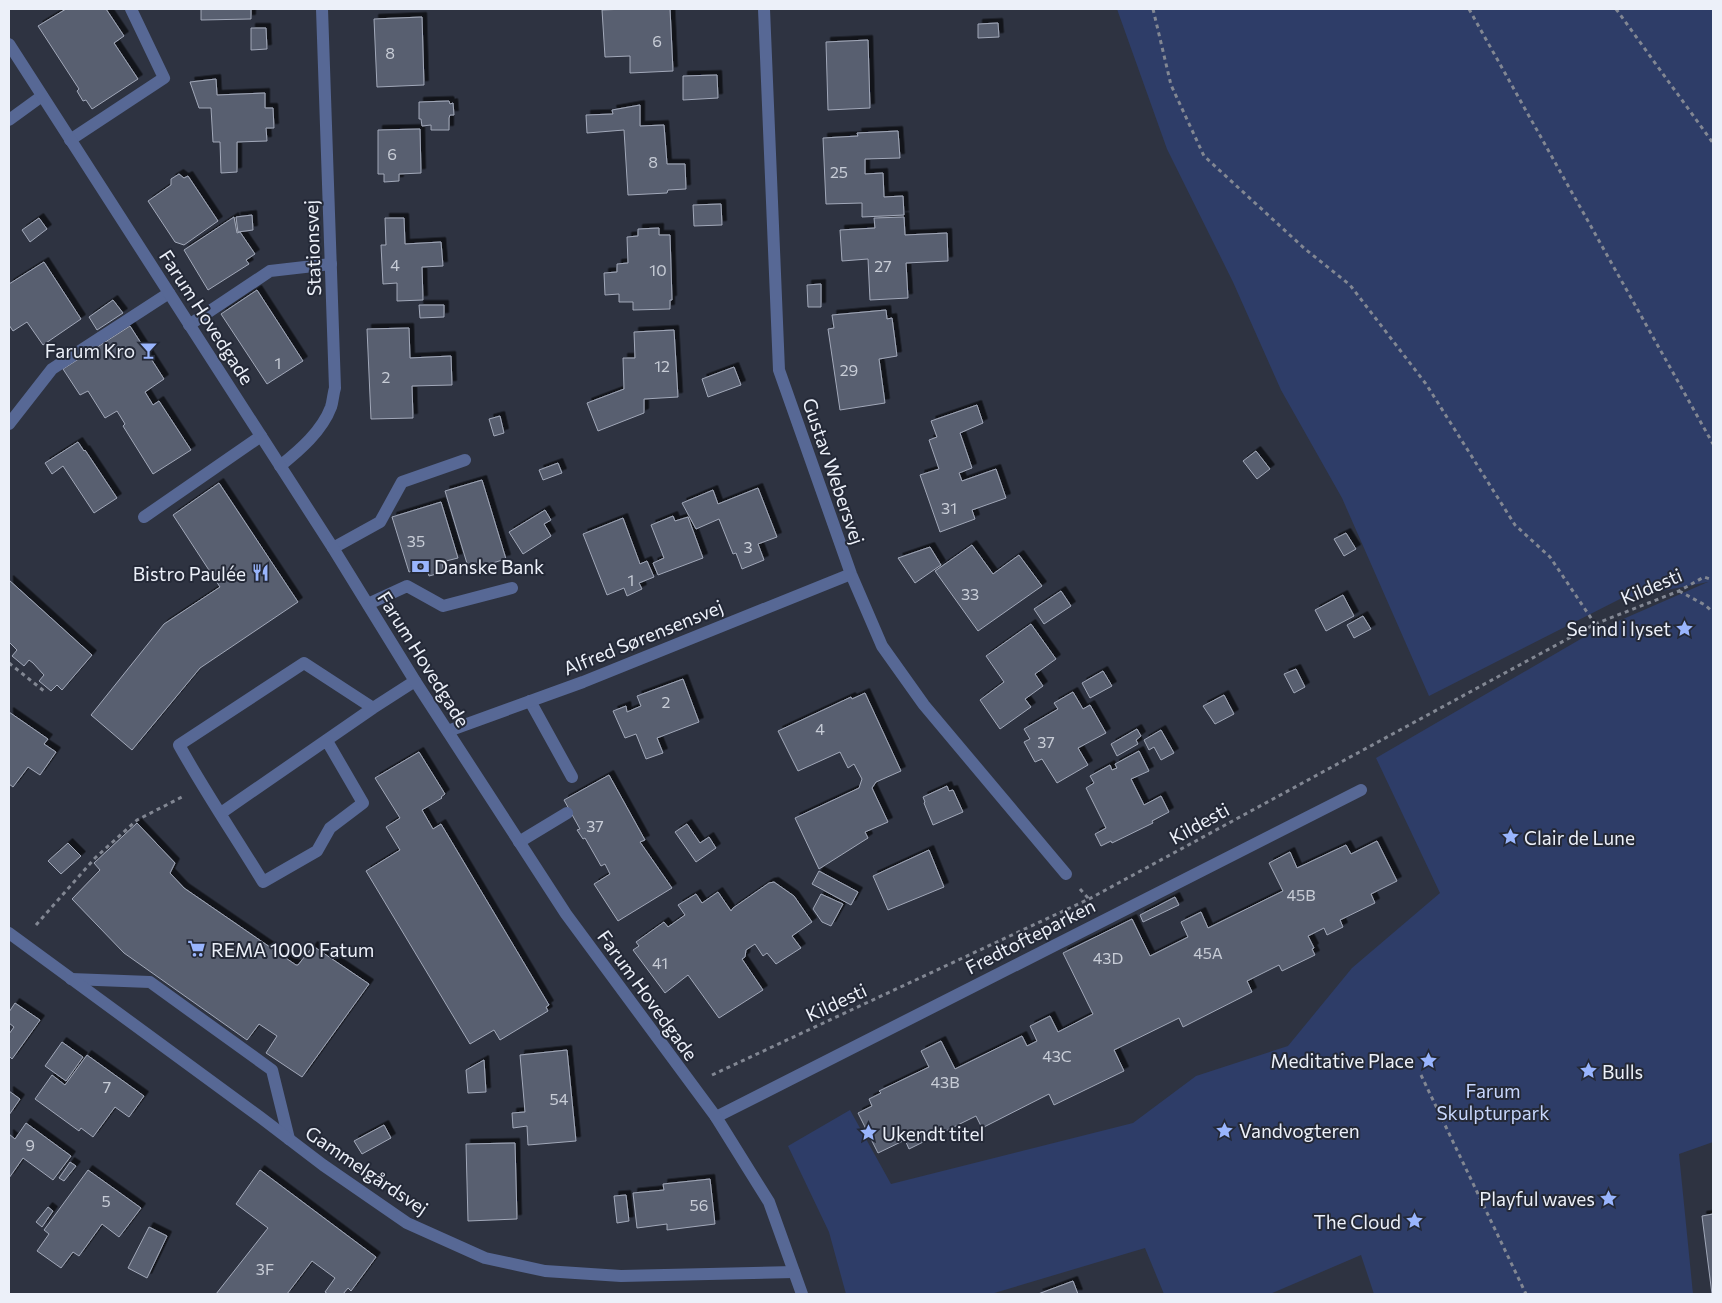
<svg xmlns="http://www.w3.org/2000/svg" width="1722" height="1303" font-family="Commissioner,sans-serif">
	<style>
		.green { fill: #2e3d68 }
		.building { fill: #595f6f; stroke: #a1a8b9; filter: url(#shadow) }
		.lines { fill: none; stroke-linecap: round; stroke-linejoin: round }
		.path { stroke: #828793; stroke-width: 3; stroke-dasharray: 4 4; stroke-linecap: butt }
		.service { stroke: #576895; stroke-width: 12 }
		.minor { stroke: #576895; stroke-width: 12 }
		.tertiary { stroke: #576895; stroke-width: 12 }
		.labels { text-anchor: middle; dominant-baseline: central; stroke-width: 4; stroke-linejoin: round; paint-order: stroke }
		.number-label { font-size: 16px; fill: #c7ccd6 }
		.street-label { font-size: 19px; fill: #ecf0f9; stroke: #242937 }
		.poi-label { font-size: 19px; fill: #ecf0f9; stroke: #242937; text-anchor: end }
		.park-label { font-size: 19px; fill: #c8d7fd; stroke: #242937 }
	</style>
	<defs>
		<filter id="shadow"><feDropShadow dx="4.5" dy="-4.5" stdDeviation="0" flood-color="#0009"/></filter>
	</defs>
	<rect width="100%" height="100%" fill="#2e3341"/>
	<path class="green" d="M 1117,9 L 1713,9 L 1713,1142 L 1679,1154 L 1693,1294 L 1374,1294 L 1361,1255 L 1270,1294 L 1164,1294 L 1145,1248 L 991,1294 L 846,1294 L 829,1232 L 788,1146 L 850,1110 L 891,1184 L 1133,1123 L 1196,1076 L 1288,1046 L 1352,968 L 1440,893 L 1376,758 L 1591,633 L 1708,582 L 1620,599 L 1429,696 L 1342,498 L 1281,390 L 1233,282 L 1167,149 Z"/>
	<path class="building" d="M 66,9 L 106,9 L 124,36 L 114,43 L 138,79 L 92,109 L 86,100 L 83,101 L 77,91 L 79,89 L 38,26 Z
		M 201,9 L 251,9 L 251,19 L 201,20 Z
		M 626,9 L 670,9 L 673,71 L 630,73 L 630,56 L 605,57 L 602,10 Z
		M 422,17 L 424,85 L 377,87 L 374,19 Z
		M 998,23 L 999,37 L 978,38 L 978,24 Z
		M 251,28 L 266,28 L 267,49 L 251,50 Z
		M 868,40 L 870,108 L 828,110 L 826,42 Z
		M 717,75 L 718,98 L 683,100 L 683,76 Z
		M 216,79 L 217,95 L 265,93 L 265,108 L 273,108 L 274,128 L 266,128 L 267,141 L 237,142 L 237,172 L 221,173 L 220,142 L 213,142 L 211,108 L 199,108 L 190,82 Z
		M 449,101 L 450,104 L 453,103 L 454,115 L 450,115 L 449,118 L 449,130 L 431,130 L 431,125 L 422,126 L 421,119 L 419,119 L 419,102 Z
		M 640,105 L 640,126 L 664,125 L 667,164 L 685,164 L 686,189 L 668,190 L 667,193 L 628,195 L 624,130 L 587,133 L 586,115 L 613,114 L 612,110 Z
		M 420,129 L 421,173 L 399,174 L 399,181 L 384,182 L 384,174 L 378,174 L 378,130 Z
		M 898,131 L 900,158 L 865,159 L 865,174 L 883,173 L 884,197 L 903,196 L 904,215 L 862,217 L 862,203 L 826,204 L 823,138 L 858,136 L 857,133 Z
		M 179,174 L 184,178 L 188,176 L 218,221 L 184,245 L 175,242 L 148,201 L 171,185 L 171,179 Z
		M 721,204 L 722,225 L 694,226 L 693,205 Z
		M 252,215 L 253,230 L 238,232 L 236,217 Z
		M 234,217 L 237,233 L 240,232 L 255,254 L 246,260 L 249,264 L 208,290 L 184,250 Z
		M 904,217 L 905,235 L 947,233 L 948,261 L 906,263 L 908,298 L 870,300 L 868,259 L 842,261 L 840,230 L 875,228 L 874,218 Z
		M 39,218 L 47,229 L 30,242 L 22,230 Z
		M 385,218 L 404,218 L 405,244 L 441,242 L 443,266 L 422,267 L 423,300 L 397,301 L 397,283 L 383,284 L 381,245 L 386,245 Z
		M 659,228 L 659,235 L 670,235 L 672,300 L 670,300 L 670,309 L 633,310 L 633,302 L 619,302 L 619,294 L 605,295 L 604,273 L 617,272 L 617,264 L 628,263 L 627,237 L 638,236 L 638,229 Z
		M 44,262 L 81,319 L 43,345 L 27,322 L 13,331 L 9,325 L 9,284 Z
		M 821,284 L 821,307 L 808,307 L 807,285 Z
		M 257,290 L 303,361 L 267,384 L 221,314 Z
		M 113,300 L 123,313 L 97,330 L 89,317 Z
		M 419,305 L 444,305 L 444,317 L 420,318 Z
		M 886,310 L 887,319 L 892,318 L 897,356 L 879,359 L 885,403 L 840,410 L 828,329 L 834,328 L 832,315 Z
		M 130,326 L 164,379 L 145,392 L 153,405 L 159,401 L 191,450 L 153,474 L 123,426 L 125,424 L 117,411 L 105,418 L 88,391 L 80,395 L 63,369 Z
		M 409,328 L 410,358 L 451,356 L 452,385 L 412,386 L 413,418 L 371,419 L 367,329 Z
		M 674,330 L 678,397 L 644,399 L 644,413 L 598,431 L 587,403 L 624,389 L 623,358 L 635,358 L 634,332 Z
		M 734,367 L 741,385 L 708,397 L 702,379 Z
		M 977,405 L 983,423 L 960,433 L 972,468 L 959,473 L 962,481 L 996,469 L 1006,498 L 972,510 L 975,519 L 940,532 L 920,475 L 939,469 L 929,440 L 937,437 L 931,421 Z
		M 500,416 L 504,433 L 494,436 L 489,419 Z
		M 78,442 L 84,451 L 85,450 L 117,498 L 94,513 L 63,466 L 52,474 L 45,463 Z
		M 1256,451 L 1270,469 L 1257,479 L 1243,461 Z
		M 558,463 L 562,473 L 543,480 L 539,470 Z
		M 482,480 L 506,559 L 469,570 L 445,491 Z
		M 219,483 L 298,602 L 200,668 L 132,750 L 91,715 L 164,624 L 220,587 L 173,515 Z
		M 758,488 L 777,537 L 758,544 L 764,560 L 742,569 L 736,553 L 733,554 L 719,519 L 696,529 L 682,503 L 713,490 L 718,504 Z
		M 441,502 L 458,558 L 442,562 L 444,572 L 429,576 L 426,566 L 409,572 L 392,517 Z
		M 545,510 L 551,520 L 544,524 L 551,536 L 523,554 L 509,532 Z
		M 673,516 L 675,521 L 688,517 L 703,558 L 658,575 L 653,563 L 664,558 L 651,525 Z
		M 623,518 L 640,564 L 647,561 L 654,577 L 639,583 L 642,589 L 627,596 L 624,588 L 607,595 L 583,534 Z
		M 1346,533 L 1356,549 L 1344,556 L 1334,539 Z
		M 972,545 L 993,574 L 1019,555 L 1042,586 L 978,631 L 935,571 Z
		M 930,547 L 941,565 L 915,583 L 898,558 Z
		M 9,580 L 92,655 L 62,690 L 57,685 L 51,691 L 39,681 L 44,675 L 33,663 L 29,660 L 24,666 L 12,656 L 17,650 L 9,642 Z
		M 1061,591 L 1071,606 L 1044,624 L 1034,609 Z
		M 1343,595 L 1354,616 L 1326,631 L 1315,610 Z
		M 1363,616 L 1371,629 L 1354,638 L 1347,625 Z
		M 1031,624 L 1056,659 L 1035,674 L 1043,686 L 1025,699 L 1031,707 L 1000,729 L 980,700 L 1004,682 L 986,656 Z
		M 1296,669 L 1305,687 L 1294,693 L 1284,674 Z
		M 1103,671 L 1112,686 L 1090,698 L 1082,683 Z
		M 683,679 L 699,722 L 657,738 L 663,753 L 646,759 L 636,734 L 625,738 L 613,711 L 626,706 L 627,712 L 641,706 L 637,696 Z
		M 1073,692 L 1083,709 L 1090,705 L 1106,733 L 1078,748 L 1088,765 L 1057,783 L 1042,759 L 1035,762 L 1024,742 L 1030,739 L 1024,729 L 1058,709 L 1054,703 Z
		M 865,693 L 901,771 L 876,782 L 872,788 L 888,822 L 865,832 L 868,838 L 819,869 L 795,818 L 859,788 L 862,779 L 854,764 L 848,768 L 840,752 L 798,771 L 778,731 L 851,697 L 852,699 Z
		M 1224,695 L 1234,714 L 1215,724 L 1203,706 Z
		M 9,712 L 48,739 L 44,744 L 56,752 L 40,775 L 28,767 L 13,787 L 9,784 Z
		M 1137,729 L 1141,736 L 1136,740 L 1138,744 L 1117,756 L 1111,744 Z
		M 1161,730 L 1174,753 L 1161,760 L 1154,747 L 1149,750 L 1144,740 Z
		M 1139,751 L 1149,771 L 1131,779 L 1144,805 L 1161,796 L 1169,812 L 1152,821 L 1153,823 L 1112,843 L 1111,841 L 1101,846 L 1095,834 L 1106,828 L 1086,788 L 1094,783 L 1090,776 L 1110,765 L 1112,770 L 1117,768 L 1115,764 Z
		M 419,752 L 445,794 L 441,797 L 442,798 L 422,810 L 433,829 L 441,824 L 549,1005 L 546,1007 L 548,1011 L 500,1040 L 494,1030 L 470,1044 L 366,871 L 400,850 L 386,827 L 400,818 L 375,778 Z
		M 609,775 L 645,840 L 640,842 L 672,888 L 618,921 L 594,884 L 610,874 L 605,864 L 601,866 L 585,838 L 583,839 L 577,830 L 580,829 L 564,800 Z
		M 947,786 L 949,791 L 953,790 L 963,812 L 933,825 L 924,803 L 925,802 L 923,797 Z
		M 137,823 L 175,863 L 170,873 L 184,888 L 296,965 L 298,965 L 313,946 L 369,984 L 302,1077 L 266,1053 L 277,1036 L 259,1024 L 247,1040 L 124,953 L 72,899 L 100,870 L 94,863 Z
		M 687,824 L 700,843 L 709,837 L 716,848 L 696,862 L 675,832 Z
		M 1377,841 L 1397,881 L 1371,894 L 1375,903 L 1340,920 L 1343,927 L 1327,935 L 1324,928 L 1308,936 L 1314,948 L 1312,949 L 1315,955 L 1282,971 L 1279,965 L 1247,981 L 1252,992 L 1183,1027 L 1179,1018 L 1114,1050 L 1124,1071 L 1054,1105 L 1049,1094 L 982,1128 L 976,1116 L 909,1149 L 905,1140 L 878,1153 L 858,1113 L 872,1106 L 869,1099 L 881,1093 L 879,1091 L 929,1067 L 921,1051 L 941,1041 L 955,1069 L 1022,1036 L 1027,1046 L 1037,1041 L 1030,1026 L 1050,1016 L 1058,1032 L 1093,1014 L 1063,953 L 1132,919 L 1150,956 L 1188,937 L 1181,922 L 1201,912 L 1208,928 L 1283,891 L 1269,863 L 1290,852 L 1297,868 L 1346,845 L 1351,854 Z
		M 68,843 L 81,856 L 61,874 L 48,861 Z
		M 929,850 L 944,887 L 888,910 L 873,876 Z
		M 819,871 L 858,892 L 851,905 L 812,884 Z
		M 774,882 L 794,896 L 812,922 L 792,936 L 801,948 L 776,964 L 767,953 L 763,956 L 755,944 L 746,950 L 745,957 L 742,959 L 763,990 L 719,1018 L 688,975 L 665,993 L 633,950 L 639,946 L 636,942 L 664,922 L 668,927 L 685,915 L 678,905 L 696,894 L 702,903 L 718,892 L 731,911 L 733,908 L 769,883 Z
		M 821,894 L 843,904 L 831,926 L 822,922 L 813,909 Z
		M 1175,897 L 1179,905 L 1143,922 L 1140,915 Z
		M 15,1003 L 40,1020 L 12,1059 L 9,1056 L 9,1034 L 14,1027 L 9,1023 L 9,1012 Z
		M 62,1042 L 83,1057 L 66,1081 L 45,1066 Z
		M 567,1050 L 576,1141 L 528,1145 L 527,1126 L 513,1128 L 512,1113 L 525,1112 L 520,1055 Z
		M 87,1055 L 144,1096 L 129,1117 L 115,1107 L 93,1137 L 81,1128 L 79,1131 L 35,1099 L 52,1075 L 65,1085 Z
		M 484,1060 L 486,1092 L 468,1093 L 466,1070 Z
		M 9,1091 L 20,1099 L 9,1115 Z
		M 26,1123 L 71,1156 L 53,1180 L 23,1158 L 9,1178 L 9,1134 L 15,1139 Z
		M 384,1125 L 391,1138 L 362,1154 L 354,1141 Z
		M 515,1143 L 517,1219 L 468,1221 L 466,1144 Z
		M 70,1162 L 76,1166 L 64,1181 L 59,1178 Z
		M 88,1170 L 141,1208 L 119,1237 L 102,1224 L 79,1256 L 73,1252 L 61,1268 L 37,1251 L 49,1234 L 44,1230 Z
		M 260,1170 L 376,1257 L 351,1291 L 348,1288 L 343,1294 L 328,1294 L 325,1292 L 335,1278 L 312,1261 L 287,1294 L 216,1294 L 268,1228 L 236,1204 Z
		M 710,1179 L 715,1224 L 667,1230 L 667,1224 L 637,1228 L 633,1193 L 664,1190 L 663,1184 Z
		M 626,1195 L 629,1221 L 617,1223 L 614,1196 Z
		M 48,1207 L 53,1211 L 42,1227 L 36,1222 Z
		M 1713,1214 L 1713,1294 L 1712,1294 L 1702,1216 Z
		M 149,1227 L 167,1236 L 147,1278 L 128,1268 Z
		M 1073,1281 L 1078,1294 L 1038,1294 Z"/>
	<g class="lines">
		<path class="path" d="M 1153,9 L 1171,85 L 1204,156 L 1305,249 L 1350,285 L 1426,384 L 1515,525 L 1550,557 L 1595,624
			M 1469,9 L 1713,444
			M 1616,9 L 1713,143
			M 1679,591 L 1705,605 L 1713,612
			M 9,663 L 44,691
			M 1080,889 L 1089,899
			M 36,925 L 95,858 L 137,820 L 182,797
			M 712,1075 L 1089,899 L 1595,624 L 1679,591 L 1704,577 L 1713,580
			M 1421,1075 L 1526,1294"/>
		<path class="service" d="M 70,140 L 164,78 L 131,9
			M 189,325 L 270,271 L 331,264
			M 9,424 L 52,369 L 169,293
			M 144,517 L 261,436
			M 333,548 L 380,522 L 402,482 L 465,460
			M 368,604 L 407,586 L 443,606 L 512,588
			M 530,701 L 572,777
			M 327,741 L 363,803 L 330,828 L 317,851 L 263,882 C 235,836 205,792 179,745 L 304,663 L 373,708
			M 221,813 L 373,708 L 415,681
			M 519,842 L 567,813
			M 71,979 L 150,982 L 272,1070 L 289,1139
			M 716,1117 L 1361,790"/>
		<path class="minor" d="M 764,9 L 779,370 L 851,574 L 882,646 L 924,705 L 1066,874
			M 9,120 L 42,96
			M 280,466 C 300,450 322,431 331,407 C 333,401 333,394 335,388 L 322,9
			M 448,731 L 583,682 L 851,574
			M 9,933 L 260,1117 L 323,1165 L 407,1223 L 485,1258 L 545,1271 L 621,1276 L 794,1272"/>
		<path class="tertiary" d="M 9,44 L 333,548 L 415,681 L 566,914 L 716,1117 L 769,1202 L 802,1294"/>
	</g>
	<defs>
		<symbol id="bar-bare" viewBox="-9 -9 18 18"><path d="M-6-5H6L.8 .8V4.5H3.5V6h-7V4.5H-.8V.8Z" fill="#99b5fd" stroke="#242937" stroke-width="2.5" paint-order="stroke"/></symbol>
		<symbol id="bank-bare" viewBox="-9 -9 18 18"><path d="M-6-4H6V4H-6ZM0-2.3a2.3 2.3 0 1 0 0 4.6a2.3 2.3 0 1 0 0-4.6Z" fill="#99b5fd" stroke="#242937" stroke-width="2.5" paint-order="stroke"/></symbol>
		<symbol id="restaurant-bare" viewBox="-9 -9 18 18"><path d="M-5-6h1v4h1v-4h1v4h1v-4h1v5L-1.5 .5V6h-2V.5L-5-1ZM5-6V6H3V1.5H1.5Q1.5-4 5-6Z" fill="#99b5fd" stroke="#242937" stroke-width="2.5" paint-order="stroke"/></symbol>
		<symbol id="sight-bare" viewBox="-9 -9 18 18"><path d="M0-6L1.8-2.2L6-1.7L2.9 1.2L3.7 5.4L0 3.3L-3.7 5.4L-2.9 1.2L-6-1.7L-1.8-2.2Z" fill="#99b5fd" stroke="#242937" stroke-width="2.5" paint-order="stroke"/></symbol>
		<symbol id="supermarket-bare" viewBox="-9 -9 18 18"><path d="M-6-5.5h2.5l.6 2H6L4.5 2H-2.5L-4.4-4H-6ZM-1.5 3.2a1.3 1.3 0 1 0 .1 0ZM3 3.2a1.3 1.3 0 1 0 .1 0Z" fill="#99b5fd" stroke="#242937" stroke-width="2.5" paint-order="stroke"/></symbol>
	</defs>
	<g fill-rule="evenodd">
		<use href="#bar-bare" x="136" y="338" width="25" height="25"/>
		<use href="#bank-bare" x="408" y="554" width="25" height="25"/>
		<use href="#restaurant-bare" x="248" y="560" width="25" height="25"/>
		<use href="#sight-bare" x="1672" y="616" width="25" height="25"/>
		<use href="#sight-bare" x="1498" y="824" width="25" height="25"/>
		<use href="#supermarket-bare" x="184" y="936" width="25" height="25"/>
		<use href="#sight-bare" x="1416" y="1048" width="25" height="25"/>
		<use href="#sight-bare" x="1576" y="1058" width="25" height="25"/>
		<use href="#sight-bare" x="1212" y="1118" width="25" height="25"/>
		<use href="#sight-bare" x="856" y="1120" width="25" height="25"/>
		<use href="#sight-bare" x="1596" y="1186" width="25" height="25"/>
		<use href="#sight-bare" x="1402" y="1208" width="25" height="25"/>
	</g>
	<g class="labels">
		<g class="number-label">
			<text x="657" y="40">6</text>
			<text x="390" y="52">8</text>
			<text x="392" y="153">6</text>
			<text x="653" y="161">8</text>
			<text x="839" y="171">25</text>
			<text x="395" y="264">4</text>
			<text x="883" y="265">27</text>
			<text x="658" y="269">10</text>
			<text x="278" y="362">1</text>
			<text x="662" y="365">12</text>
			<text x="849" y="369">29</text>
			<text x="386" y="376">2</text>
			<text x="949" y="507">31</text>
			<text x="416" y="540">35</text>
			<text x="748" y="546">3</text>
			<text x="631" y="579">1</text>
			<text x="970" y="593">33</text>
			<text x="666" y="701">2</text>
			<text x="820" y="728">4</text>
			<text x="1046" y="741">37</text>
			<text x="595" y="825">37</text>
			<text x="1301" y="894">45B</text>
			<text x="1208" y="952">45A</text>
			<text x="1108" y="957">43D</text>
			<text x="660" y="962">41</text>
			<text x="1057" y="1055">43C</text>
			<text x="945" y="1081">43B</text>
			<text x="107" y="1086">7</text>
			<text x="559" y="1098">54</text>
			<text x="30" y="1144">9</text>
			<text x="106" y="1200">5</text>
			<text x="699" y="1204">56</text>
			<text x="265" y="1268">3F</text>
		</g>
		<g class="street-label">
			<text transform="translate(312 248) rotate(-92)">Stationsvej</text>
			<text transform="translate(207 317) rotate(57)">Farum Hovedgade</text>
			<text transform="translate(834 471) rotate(71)">Gustav Webersvej</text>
			<text transform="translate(1651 586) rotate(-23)">Kildesti</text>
			<text transform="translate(643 637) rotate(-22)">Alfred Sørensensvej</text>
			<text transform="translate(424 659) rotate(58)">Farum Hovedgade</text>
			<text transform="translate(1199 823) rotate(-29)">Kildesti</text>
			<text transform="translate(1030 936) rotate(-27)">Fredtofteparken</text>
			<text transform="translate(648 995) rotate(54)">Farum Hovedgade</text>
			<text transform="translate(836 1002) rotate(-25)">Kildesti</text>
			<text transform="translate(367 1170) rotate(34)">Gammelgårdsvej</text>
		</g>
		<g class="poi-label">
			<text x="135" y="350">Farum Kro</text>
			<text x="434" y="566" text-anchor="start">Danske Bank</text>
			<text x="246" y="573">Bistro Paulée</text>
			<text x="1671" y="628">Se ind i lyset</text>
			<text x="1524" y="837" text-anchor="start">Clair de Lune</text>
			<text x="211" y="949" text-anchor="start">REMA 1000 Fatum</text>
			<text x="1414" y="1060">Meditative Place</text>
			<text x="1602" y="1071" text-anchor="start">Bulls</text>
			<text x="1239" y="1130" text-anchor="start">Vandvogteren</text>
			<text x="882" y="1133" text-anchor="start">Ukendt titel</text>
			<text x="1595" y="1198">Playful waves</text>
			<text x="1401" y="1221">The Cloud</text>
		</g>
		<g class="park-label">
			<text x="1493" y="1090">Farum<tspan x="1493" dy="22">Skulpturpark</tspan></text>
		</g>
	</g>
	<rect width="1722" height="1303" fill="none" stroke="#ecf0f9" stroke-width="20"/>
</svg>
